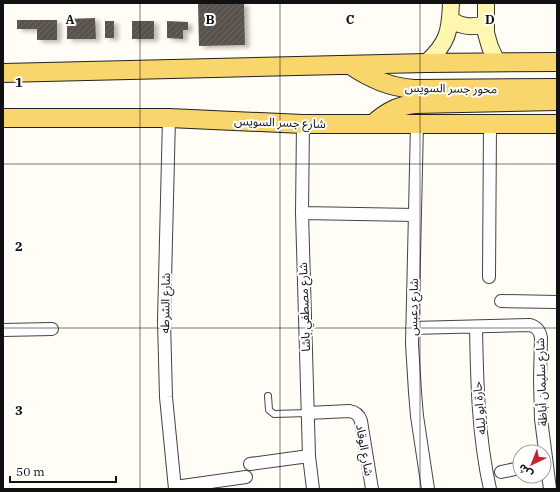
<svg xmlns="http://www.w3.org/2000/svg" width="560" height="492" font-family="'IBM Plex Serif','Noto Sans Arabic',serif">
	<style>
		.building { fill: url(#building-hatch); filter: url(#shadow) }
		.lines { fill: none; stroke-linecap: round; stroke-linejoin: round }
		.lane-casing { stroke: #444; stroke-width: 8 }
		.street-casing { stroke: #444; stroke-width: 14 }
		.secondary-casing { stroke: #333; stroke-width: 18 }
		.primary-casing { stroke: #222; stroke-width: 20 }
		.lane { stroke: #fff; stroke-width: 6 }
		.street { stroke: #fff; stroke-width: 12 }
		.secondary { stroke: #fff6b0; stroke-width: 16 }
		.primary { stroke: #f9d66b; stroke-width: 18 }
		.grid { fill: none; stroke: #111; stroke-width: 1; stroke-opacity: 0.55 }
		.labels { text-anchor: middle; dominant-baseline: central; stroke-width: 4; stroke-linejoin: round; paint-order: stroke }
		.street-label { font-size: 12px; fill: #111; stroke: #fff }
		.grid-label { font-size: 13px; text-anchor: middle; font-weight: bold; fill: #111; stroke: #fff; stroke-width: 4; stroke-linejoin: round; paint-order: stroke }
	</style>
	<defs>
		<pattern id="building-hatch" width="6" height="6" patternUnits="userSpaceOnUse"><rect width="6" height="6" fill="#5a524d"/><path d="M-1 1l2-2M0 6l6-6M5 7l2-2" fill="none" stroke="#6d6662"/></pattern>
		<filter id="shadow"><feDropShadow dx="4.5" dy="2.5" stdDeviation="2" flood-color="#0004"/></filter>
	</defs>
	<rect width="100%" height="100%" fill="#fffdf5"/>
	<path class="building" d="M 198,3 L 244,3 L 245,45 L 199,46 Z
		M 95,18 L 96,39 L 67,39 L 67,19 Z
		M 17,20 L 57,20 L 57,40 L 37,40 L 37,29 L 17,29 Z
		M 105,21 L 114,21 L 114,38 L 105,38 Z
		M 132,21 L 154,21 L 154,39 L 132,39 Z
		M 167,21 L 188,22 L 188,30 L 183,30 L 183,39 L 167,38 Z"/>
	<g class="lines">
		<defs>
			<path id="lane" d="M 268,396 L 269,410 L 274,414 L 308,413"/>
			<path id="street" d="M 169,118 L 164,321 L 166,397 L 175,489
				M 303,124 L 302,213 L 309,456 L 313,489
				M 417,124 L 412,344 L 415,392 L 417,416 L 428,489
				M 302,213 L 415,215
				M 489,277 L 490,125
				M 501,301 L 557,302
				M 476,327 C 477,381 478,436 490,489
				M 412,328 L 530,325 C 537,327 540,331 541,338 L 540,379 L 541,419 L 550,489
				M 3,330 L 52,329
				M 308,413 L 349,411 C 356,412 359,415 361,421 L 372,489
				M 250,464 L 309,456
				M 501,472 L 520,468
				M 175,487 L 246,477"/>
			<path id="secondary" d="M 486,3 L 486,33 L 490,47 L 497,62
				M 451,20 C 462,27 472,28 485,24
				M 426,63 C 448,43 450,31 451,3"/>
			<path id="primary" d="M 350,65 C 371,79 389,87 414,89 L 557,88
				M 3,73 L 426,63 L 557,62
				M 3,118 L 169,118 L 303,124 L 557,124
				M 373,124 C 386,112 397,106 415,104 L 557,101"/>
		</defs>
		<use href="#lane" class="lane-casing"/>
		<use href="#street" class="street-casing"/>
		<use href="#secondary" class="secondary-casing"/>
		<use href="#primary" class="primary-casing"/>
		<use href="#lane" class="lane"/>
		<use href="#street" class="street"/>
		<use href="#secondary" class="secondary"/>
		<use href="#primary" class="primary"/>
	</g>
	<path class="grid" d="M 140,3 L 140,489M 280,3 L 280,489M 420,3 L 420,489M 3,164 L 557,164M 3,328 L 557,328"/>
	<g class="labels">
		<g class="street-label">
			<text transform="translate(451 88) rotate(1)">محور جسر السويس</text>
			<text transform="translate(280 122) rotate(2)">شارع جسر السويس</text>
			<text transform="translate(165 303) rotate(-89)">شارع الشرطه</text>
			<text transform="translate(304 307) rotate(-92)">شارع مصطفي باشا</text>
			<text transform="translate(413 307) rotate(-89)">شارع دعبس</text>
			<text transform="translate(541 382) rotate(-92)">شارع سليمان أباظة</text>
			<text transform="translate(479 408) rotate(-95)">حارة ابو ليله</text>
			<text transform="translate(365 450) rotate(80)">شارع الوقاد</text>
		</g>
	</g>
	<g class="grid-label">
		<text x="70" y="24">A</text>
		<text x="210" y="24">B</text>
		<text x="350" y="24">C</text>
		<text x="490" y="24">D</text>
		<text x="19" y="87">1</text>
		<text x="19" y="251">2</text>
		<text x="19" y="415">3</text>
	</g>
	<rect width="560" height="492" fill="none" stroke="#111111" stroke-width="8"/>
	<g transform="translate(532 464) rotate(223)"><circle r="19" fill="#ffffff" stroke="#a0a0a0"/>
	<path d="M0-3L7 15L0 10L-7 15Z" fill="#c4262e"/>
	<text y="-6" font-size="11" font-weight="bold" text-anchor="middle" fill="#111111">ش</text>
	</g>
	<path d="M10 476v6h106v-6" fill="none" stroke="#111111" stroke-width="2"/>
	<text x="16" y="476" font-size="12" fill="#111111" stroke="#ffffff" stroke-width="3" paint-order="stroke">50 m</text>
</svg>
